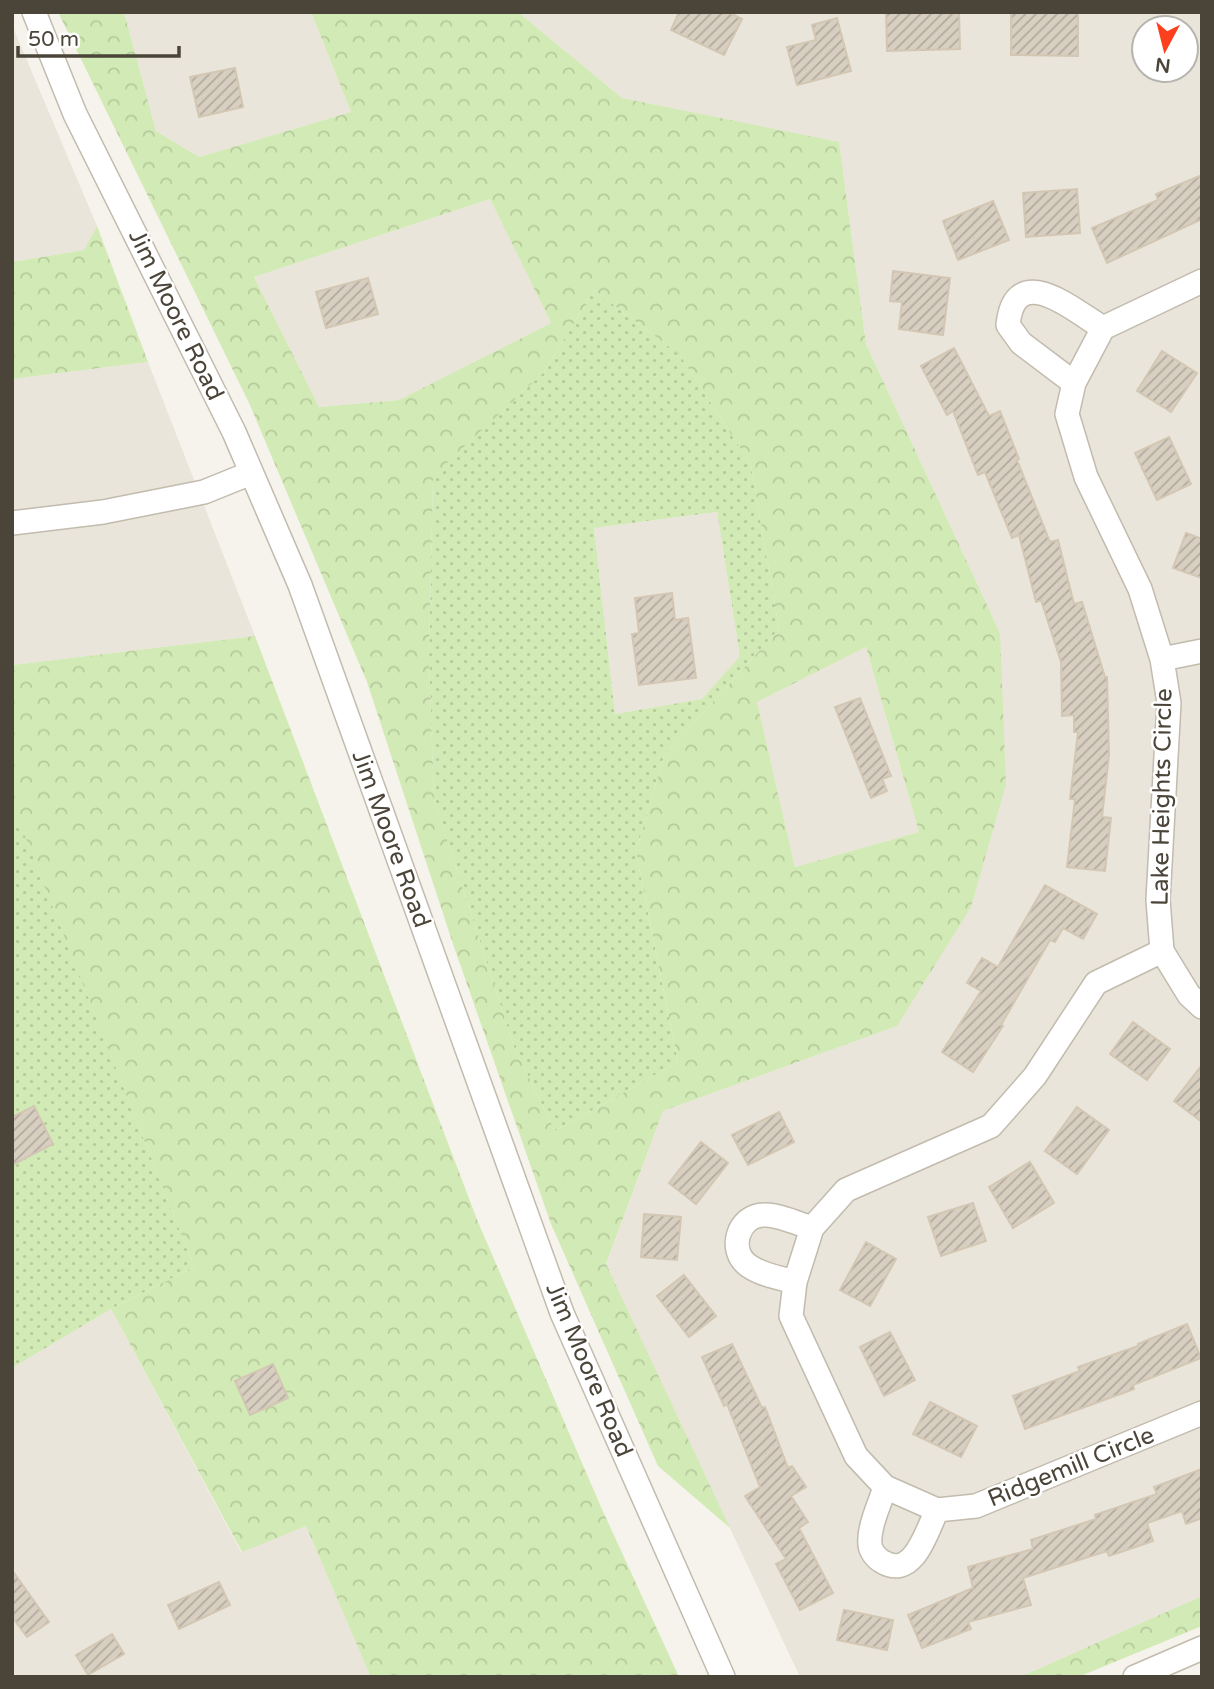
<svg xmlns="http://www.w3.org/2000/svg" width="1214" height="1689" font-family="'Varela Round',sans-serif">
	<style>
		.residential { fill: #eae5da; fill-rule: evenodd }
		.grass { fill: url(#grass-dots); fill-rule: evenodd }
		.forest { fill: url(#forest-crowns); fill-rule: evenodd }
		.building { fill: url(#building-hatch); stroke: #d3c7b4; stroke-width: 2 }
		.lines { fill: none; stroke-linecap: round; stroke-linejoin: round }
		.minor-casing { stroke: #c2bbae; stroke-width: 26 }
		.minor { stroke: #fff; stroke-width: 23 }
		.labels { text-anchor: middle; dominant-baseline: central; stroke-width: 5; stroke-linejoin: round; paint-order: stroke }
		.street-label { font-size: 24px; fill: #4b4439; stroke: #fff }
	</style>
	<defs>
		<pattern id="grass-dots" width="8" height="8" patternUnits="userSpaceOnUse" patternTransform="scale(1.75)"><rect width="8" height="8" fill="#d2eab5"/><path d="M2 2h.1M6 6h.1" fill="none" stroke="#b6ca9c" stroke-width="1.8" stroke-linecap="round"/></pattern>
		<pattern id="forest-crowns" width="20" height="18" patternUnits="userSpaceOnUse" patternTransform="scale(1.75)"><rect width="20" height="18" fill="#d2eab5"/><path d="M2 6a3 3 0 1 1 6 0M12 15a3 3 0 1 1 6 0" fill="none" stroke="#b6ca9c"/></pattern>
		<pattern id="building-hatch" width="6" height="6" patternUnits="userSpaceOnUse" patternTransform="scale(1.75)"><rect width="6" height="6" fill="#d8cfc1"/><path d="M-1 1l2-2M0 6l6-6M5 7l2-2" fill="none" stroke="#b1aa9e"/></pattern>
	</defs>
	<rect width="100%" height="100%" fill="#f6f3ec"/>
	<path class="residential" d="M 124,12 L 311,12 L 351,112 L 199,157 L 156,131 Z
		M 518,12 L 1202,12 L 1202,1596 L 1020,1677 L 800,1677 L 606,1265 L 663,1111 L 897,1026 L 1000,633 L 866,344 L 839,143 L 622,98 ZM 1144,28 L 1186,28 L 1186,70 L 1144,70 Z
		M 12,25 L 97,226 L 84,250 L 12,262 Z
		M 490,199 L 551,323 L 399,400 L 319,407 L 254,277 Z
		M 148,362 L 255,636 L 12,665 L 12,379 Z
		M 717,512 L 740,656 L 702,699 L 615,714 L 594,528 Z
		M 866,647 L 919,832 L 795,867 L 757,702 Z
		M 111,1309 L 241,1552 L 306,1526 L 369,1673 L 368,1677 L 12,1677 L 12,1368 Z"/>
	<path class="grass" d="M 594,290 L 680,355 L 751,465 L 779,629 L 664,756 L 636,852 L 678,1062 L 555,1131 L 514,1047 L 434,799 L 429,658 L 433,475 L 544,372 ZM 717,512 L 740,656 L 702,699 L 615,714 L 594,528 Z
		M 12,818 L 19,820 L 194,1267 L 111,1309 L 12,1368 Z"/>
	<path class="forest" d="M 58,12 L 124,12 L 156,131 L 199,157 L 351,112 L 311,12 L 518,12 L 622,98 L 839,142 L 866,344 L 1000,633 L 1006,784 L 971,907 L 897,1026 L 663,1111 L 606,1264 L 730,1528 L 658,1466 L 551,1224 L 454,947 L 367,682 L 249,403 ZM 490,199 L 551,323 L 399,400 L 319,407 L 254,277 ZM 594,290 L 680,355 L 751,465 L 779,629 L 664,756 L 636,852 L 678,1062 L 555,1131 L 514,1047 L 434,799 L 429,658 L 433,476 L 544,372 ZM 866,647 L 919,832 L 795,867 L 757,702 Z
		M 97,226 L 148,362 L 12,379 L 12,262 L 84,250 Z
		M 255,636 L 478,1222 L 601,1507 L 679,1677 L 368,1677 L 369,1673 L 306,1526 L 242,1552 L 111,1309 L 194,1267 L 19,821 L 12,818 L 12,665 Z
		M 1202,1596 L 1202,1626 L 1078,1677 L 1020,1677 Z"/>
	<path class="building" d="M 679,12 L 728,12 L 742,19 L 724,55 L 671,30 Z
		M 886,12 L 959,12 L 960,49 L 887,51 Z
		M 1011,12 L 1078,12 L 1078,56 L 1011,55 Z
		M 837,18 L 851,71 L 797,85 L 787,47 L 816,40 L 812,25 Z
		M 235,68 L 243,107 L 199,117 L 190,77 Z
		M 1202,175 L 1202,219 L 1107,263 L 1092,228 L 1158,200 L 1156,194 Z
		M 1077,189 L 1080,233 L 1026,237 L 1023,193 Z
		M 993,201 L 1009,240 L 958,260 L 943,221 Z
		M 893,271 L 950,278 L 943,335 L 899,329 L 902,302 L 890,301 Z
		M 368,278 L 378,314 L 326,328 L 316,292 Z
		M 954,348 L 989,416 L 1000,411 L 1019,459 L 1017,460 L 1050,542 L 1058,540 L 1074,604 L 1082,602 L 1105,677 L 1107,677 L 1109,755 L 1102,817 L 1111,818 L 1105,871 L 1067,867 L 1075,799 L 1070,799 L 1078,732 L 1074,732 L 1074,715 L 1062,716 L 1061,662 L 1041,600 L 1036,602 L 1019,535 L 1012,538 L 985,472 L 978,475 L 953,411 L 947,415 L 921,366 Z
		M 1162,351 L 1197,373 L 1171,412 L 1137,391 Z
		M 1169,437 L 1191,484 L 1157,500 L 1135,453 Z
		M 1186,533 L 1202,539 L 1202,578 L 1173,568 Z
		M 672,593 L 675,620 L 688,618 L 696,678 L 639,685 L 632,634 L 639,633 L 635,598 Z
		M 860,698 L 891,776 L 882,779 L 887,791 L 871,798 L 835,707 Z
		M 1045,885 L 1097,914 L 1083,939 L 1063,928 L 1055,942 L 1050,940 L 1001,1025 L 1003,1026 L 973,1072 L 942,1052 L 981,991 L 967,983 L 982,958 L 998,967 Z
		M 1133,1022 L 1170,1049 L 1147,1080 L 1110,1054 Z
		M 1202,1065 L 1202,1122 L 1174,1101 Z
		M 34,1106 L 53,1144 L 12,1165 L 12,1117 Z
		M 1077,1107 L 1109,1130 L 1077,1174 L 1045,1151 Z
		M 779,1112 L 794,1142 L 748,1165 L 732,1135 Z
		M 701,1142 L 728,1163 L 696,1204 L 669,1183 Z
		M 1030,1162 L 1054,1203 L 1013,1228 L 989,1187 Z
		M 973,1203 L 986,1241 L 941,1256 L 928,1217 Z
		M 644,1214 L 681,1217 L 677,1260 L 641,1257 Z
		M 866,1242 L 896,1259 L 870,1306 L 840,1290 Z
		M 684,1275 L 716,1316 L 689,1337 L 657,1296 Z
		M 1187,1324 L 1201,1358 L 1133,1385 L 1134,1389 L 1025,1429 L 1013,1396 L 1080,1371 L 1078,1367 L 1138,1346 L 1138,1344 Z
		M 890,1332 L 915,1380 L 884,1396 L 860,1347 Z
		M 732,1344 L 762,1408 L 765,1407 L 788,1468 L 792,1466 L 806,1487 L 791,1496 L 808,1522 L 799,1528 L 833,1593 L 800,1610 L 776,1564 L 786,1559 L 745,1496 L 760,1487 L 727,1404 L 724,1406 L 702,1357 Z
		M 273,1364 L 288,1398 L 250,1415 L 235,1381 Z
		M 930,1402 L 977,1426 L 961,1457 L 913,1434 Z
		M 1202,1469 L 1202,1518 L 1186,1524 L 1182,1511 L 1147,1523 L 1153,1541 L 1109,1556 L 1107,1551 L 1023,1578 L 1031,1605 L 968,1622 L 971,1629 L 922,1648 L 908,1615 L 973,1588 L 968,1567 L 1033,1549 L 1031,1540 L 1096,1519 L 1095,1515 L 1157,1494 L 1154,1487 Z
		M 12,1570 L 49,1622 L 27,1637 L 12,1617 Z
		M 219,1582 L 230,1605 L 179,1629 L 168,1605 Z
		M 844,1610 L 893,1620 L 887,1650 L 837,1640 Z
		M 112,1634 L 124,1654 L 88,1675 L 76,1655 Z"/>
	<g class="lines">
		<defs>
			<path id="minor" d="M 34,12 L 75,114 L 234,432 L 300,585 L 562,1313 L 723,1677
				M 1202,281 L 1103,328 L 1074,383 L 1067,414 L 1086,477 L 1140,589 L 1162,659 L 1169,703 L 1158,900 L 1162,951 L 1189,995 L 1202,1007
				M 1074,383 L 1021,343 L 1008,325 C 1015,259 1073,310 1103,328
				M 12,523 L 103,512 L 204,492 L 251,473
				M 1162,659 L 1202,651
				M 1162,951 L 1096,983 L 1035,1076 L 991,1126 L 846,1190 L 812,1228 L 795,1282 L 791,1316 L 856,1456 L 885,1487 L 937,1510 L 976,1506 L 1202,1413
				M 795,1282 C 780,1278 762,1275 749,1266 C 727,1251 738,1215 764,1215 C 777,1214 799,1224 812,1228
				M 885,1487 C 880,1504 868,1527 870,1545 C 871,1552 877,1559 883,1562 C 914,1580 927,1530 937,1510
				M 1135,1677 L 1202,1648"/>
		</defs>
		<use href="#minor" class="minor-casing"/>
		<use href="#minor" class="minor"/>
	</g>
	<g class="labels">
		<g class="street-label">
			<text transform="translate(176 315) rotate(64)">Jim Moore Road</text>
			<text transform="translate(1162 797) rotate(-89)">Lake Heights Circle</text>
			<text transform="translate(391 839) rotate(70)">Jim Moore Road</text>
			<text transform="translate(589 1370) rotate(67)">Jim Moore Road</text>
			<text transform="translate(1071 1467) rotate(-22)">Ridgemill Circle</text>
		</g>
	</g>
	<rect width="1214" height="1689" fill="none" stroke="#4b4439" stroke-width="28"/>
	<g transform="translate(1165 49) rotate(187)"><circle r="33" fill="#ffffff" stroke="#b7b4b0" stroke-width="2"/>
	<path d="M0-5L12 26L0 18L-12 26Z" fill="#fc3f1d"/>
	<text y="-10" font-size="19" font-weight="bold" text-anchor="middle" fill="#4b4439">N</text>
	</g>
	<path d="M18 46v10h161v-10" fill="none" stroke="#4b4439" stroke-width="3.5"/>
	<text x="28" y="46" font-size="21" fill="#4b4439" stroke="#ffffff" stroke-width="5" paint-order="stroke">50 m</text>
</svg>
